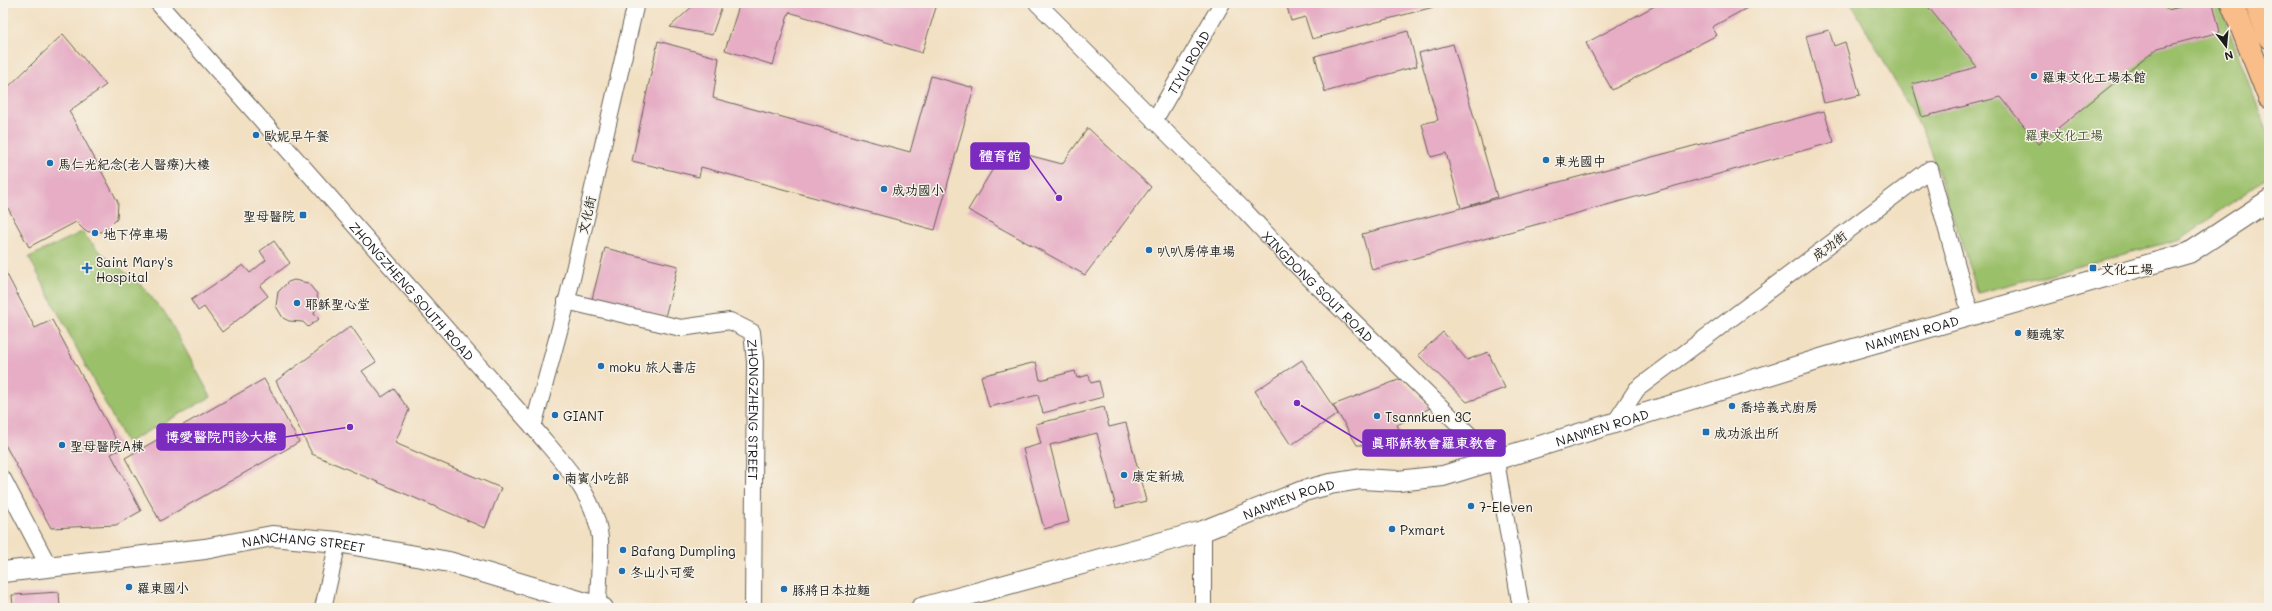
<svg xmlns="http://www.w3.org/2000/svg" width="2272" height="611" font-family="Mali,'LXGW WenKai TC',sans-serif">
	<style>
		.green { fill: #9bc06b; stroke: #5c6e44 }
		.building { fill: #e6adc5 }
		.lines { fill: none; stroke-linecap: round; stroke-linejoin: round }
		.minor-casing { stroke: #676156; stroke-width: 18 }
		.tertiary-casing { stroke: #676156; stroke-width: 22 }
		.primary-casing { stroke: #676156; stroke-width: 24 }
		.minor { stroke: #fff; stroke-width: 16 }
		.tertiary { stroke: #fff; stroke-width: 20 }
		.primary { stroke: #f8bd88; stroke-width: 22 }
		.poi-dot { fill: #1f6fb2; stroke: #f7f3e8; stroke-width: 1.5 }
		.labels { text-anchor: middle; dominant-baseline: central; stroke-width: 3; stroke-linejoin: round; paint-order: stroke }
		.street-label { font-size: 13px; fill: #1c1c1c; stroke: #f7f3e8 }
		.poi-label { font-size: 13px; fill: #1c1c1c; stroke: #f7f3e8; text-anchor: start }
		.park-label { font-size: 13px; fill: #485538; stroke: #f7f3e8 }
		.leader { fill: none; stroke: #7b2cbf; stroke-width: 1.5 }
		.callout-dot { fill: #7b2cbf; stroke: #f7f3e8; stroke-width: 1.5 }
		.callout { fill: #7b2cbf; stroke: #7b2cbf; stroke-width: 1.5 }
		.callout-label { font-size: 14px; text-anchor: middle; font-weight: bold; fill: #fff }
	</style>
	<rect width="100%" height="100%" fill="#f7f3e8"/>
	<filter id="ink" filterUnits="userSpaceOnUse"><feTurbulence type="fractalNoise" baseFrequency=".025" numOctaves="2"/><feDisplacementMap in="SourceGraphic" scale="8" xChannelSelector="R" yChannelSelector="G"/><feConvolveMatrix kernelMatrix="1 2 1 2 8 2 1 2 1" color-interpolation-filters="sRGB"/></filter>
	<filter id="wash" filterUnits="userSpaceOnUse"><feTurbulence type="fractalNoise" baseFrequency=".012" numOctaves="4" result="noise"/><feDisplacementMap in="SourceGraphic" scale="16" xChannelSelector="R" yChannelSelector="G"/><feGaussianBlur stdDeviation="0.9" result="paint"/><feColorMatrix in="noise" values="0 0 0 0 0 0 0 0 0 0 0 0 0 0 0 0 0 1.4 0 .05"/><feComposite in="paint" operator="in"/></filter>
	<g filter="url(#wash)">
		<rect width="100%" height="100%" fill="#f2e0c3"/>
		<path class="green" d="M 1851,3 L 2219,3 L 2269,138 L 2269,176 L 2181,239 L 1978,293 L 1927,139 Z
			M 82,232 L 98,250 L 142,286 L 167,316 L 211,397 L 126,443 L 29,257 Z"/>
		<g id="blocks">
			<path class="building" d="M 696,3 L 723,3 L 712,35 L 670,27 Z
				M 740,3 L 934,3 L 937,4 L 922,53 L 789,12 L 773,65 L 725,50 Z
				M 1286,3 L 1445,3 L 1445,4 L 1312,39 L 1305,17 L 1291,21 Z
				M 1660,3 L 1756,3 L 1712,27 L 1717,35 L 1612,90 L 1586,43 Z
				M 1925,3 L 2163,3 L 2168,10 L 2195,3 L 2213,3 L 2220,32 L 2158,48 L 2038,144 L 2001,97 L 1922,117 L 1912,84 L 1977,67 Z
				M 1829,30 L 1834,46 L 1845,42 L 1860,95 L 1824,103 L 1806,36 Z
				M 1408,31 L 1417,66 L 1325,92 L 1315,56 Z
				M 63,34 L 106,85 L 69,111 L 118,202 L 117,219 L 105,231 L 95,233 L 85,231 L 76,222 L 29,247 L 3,199 L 3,92 Z
				M 658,41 L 719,58 L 713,98 L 910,152 L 931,76 L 974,88 L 935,230 L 701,167 L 699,177 L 632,161 Z
				M 1453,44 L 1497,197 L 1462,208 L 1824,111 L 1834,142 L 1372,270 L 1362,234 L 1461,208 L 1446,153 L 1431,157 L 1422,124 L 1438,120 L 1419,53 Z
				M 1088,128 L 1151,187 L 1085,275 L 968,210 L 1005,149 L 1062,164 Z
				M 274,241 L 290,263 L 260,286 L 268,296 L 222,332 L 204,307 L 198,311 L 191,300 L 243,265 L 250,273 L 266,260 L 260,251 Z
				M 605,248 L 678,266 L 665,317 L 592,299 Z
				M 3,267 L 35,328 L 52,320 L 121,449 L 111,454 L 141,511 L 116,525 L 51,528 L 3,441 Z
				M 294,280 L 308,283 L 317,294 L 318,300 L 314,314 L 319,319 L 308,327 L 303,322 L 289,321 L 283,318 L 276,306 L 278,292 L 288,282 Z
				M 351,326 L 376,362 L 362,371 L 382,397 L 394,389 L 409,410 L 395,443 L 501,488 L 485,528 L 312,454 L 276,381 Z
				M 1443,332 L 1467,360 L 1488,352 L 1505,388 L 1467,402 L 1418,355 Z
				M 1302,360 L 1338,414 L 1291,445 L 1255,391 Z
				M 1036,362 L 1040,380 L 1075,371 L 1077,378 L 1089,375 L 1091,383 L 1099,381 L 1103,397 L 1043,413 L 1038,395 L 989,407 L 981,376 Z
				M 264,379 L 299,442 L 160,521 L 125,458 Z
				M 1401,379 L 1430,408 L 1397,425 L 1407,446 L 1357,445 L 1333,405 Z
				M 1104,407 L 1109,427 L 1126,423 L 1146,501 L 1116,508 L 1097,433 L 1050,445 L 1069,522 L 1044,529 L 1023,449 L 1041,444 L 1036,424 Z
				M 59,592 L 60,608 L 13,608 L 12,595 Z"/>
		</g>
	</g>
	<g filter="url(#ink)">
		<use href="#blocks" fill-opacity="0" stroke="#676156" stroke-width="1"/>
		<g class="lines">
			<defs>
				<g id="minor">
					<path id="s1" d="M 158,3 L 533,427 C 559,459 596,494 600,538 C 601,561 598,585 598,608"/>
					<path id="s2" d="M 1037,3 L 1246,212 L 1289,258 L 1496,461 L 1521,608"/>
					<path id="s3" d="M 1154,121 L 1222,3"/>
					<path id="s4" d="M 566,301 L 681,328 L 730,321 L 752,332 L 755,362 L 753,608"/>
					<path d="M 1616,421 L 1637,389 L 1930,169 L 1971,316"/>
					<path d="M 533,427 L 564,313 L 636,3"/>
					<path d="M 3,479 L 49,567"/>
					<path d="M 323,608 L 338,542"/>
					<path d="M 1203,608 L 1203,531"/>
				</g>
				<g id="tertiary">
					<path id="s5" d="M 3,572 L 205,549 L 272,536 L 338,542 L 449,562 L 603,608"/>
					<path id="s6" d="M 921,608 L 1203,531 L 1300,492 L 1330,484 L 1361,479 L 1398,481 L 1443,476 L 1843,352 L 2189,253 L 2269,200"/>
				</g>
				<path id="primary" d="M 2232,3 L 2269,97
					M 2256,3 L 2269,37"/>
			</defs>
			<use href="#minor" class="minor-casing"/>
			<use href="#tertiary" class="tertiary-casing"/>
			<use href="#primary" class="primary-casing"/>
			<use href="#minor" class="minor"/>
			<use href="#tertiary" class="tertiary"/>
			<use href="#primary" class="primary"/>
		</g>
	</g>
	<g class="poi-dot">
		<circle cx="2034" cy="76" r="4"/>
		<circle cx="256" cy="135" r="4"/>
		<circle cx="1546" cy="160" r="4"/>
		<circle cx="50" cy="163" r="4"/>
		<circle cx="884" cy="189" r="4"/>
		<rect x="299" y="211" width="8" height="8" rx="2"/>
		<circle cx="95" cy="233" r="4"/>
		<circle cx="1149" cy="250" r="4"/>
		<path d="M85 262h4v4h4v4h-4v4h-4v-4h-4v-4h4z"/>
		<rect x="2089" y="264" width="8" height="8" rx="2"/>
		<circle cx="297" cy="303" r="4"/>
		<circle cx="2018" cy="333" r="4"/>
		<circle cx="601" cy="366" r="4"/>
		<circle cx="1732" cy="406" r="4"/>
		<circle cx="555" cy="415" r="4"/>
		<circle cx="1377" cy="416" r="4"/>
		<rect x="1702" y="428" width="8" height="8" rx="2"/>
		<circle cx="62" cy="445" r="4"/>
		<circle cx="1124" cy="475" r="4"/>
		<circle cx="556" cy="477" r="4"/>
		<circle cx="1471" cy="506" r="4"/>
		<circle cx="1392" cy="529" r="4"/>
		<circle cx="623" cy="550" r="4"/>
		<circle cx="622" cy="571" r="4"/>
		<circle cx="129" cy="587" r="4"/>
		<circle cx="784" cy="589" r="4"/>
	</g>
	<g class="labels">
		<g class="street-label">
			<text stroke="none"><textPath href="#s3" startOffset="68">TIYU ROAD</textPath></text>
			<text transform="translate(586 215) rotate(-77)">文化街</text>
			<text transform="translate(1829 245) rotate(-37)">成功街</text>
			<text stroke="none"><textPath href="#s2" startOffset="399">XINGDONG SOUT ROAD</textPath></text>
			<text stroke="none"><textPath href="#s1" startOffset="384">ZHONGZHENG SOUTH ROAD</textPath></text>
			<text stroke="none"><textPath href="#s6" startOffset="1032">NANMEN ROAD</textPath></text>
			<text stroke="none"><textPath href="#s4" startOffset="270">ZHONGZHENG STREET</textPath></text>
			<text stroke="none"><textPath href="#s6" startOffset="708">NANMEN ROAD</textPath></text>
			<text stroke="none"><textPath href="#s6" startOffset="384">NANMEN ROAD</textPath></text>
			<text stroke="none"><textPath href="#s5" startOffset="303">NANCHANG STREET</textPath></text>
		</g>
		<g class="poi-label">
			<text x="2042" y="76">羅東文化工場本館</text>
			<text x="264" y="135">歐妮早午餐</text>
			<text x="1554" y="160">東光國中</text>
			<text x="58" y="163">馬仁光紀念(老人醫療)大樓</text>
			<text x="892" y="189">成功國小</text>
			<text x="295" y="215" text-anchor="end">聖母醫院</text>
			<text x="103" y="233">地下停車場</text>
			<text x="1157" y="250">叭叭房停車場</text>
			<text x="96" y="261">Saint Mary's<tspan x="96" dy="15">Hospital</tspan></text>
			<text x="2101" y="268">文化工場</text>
			<text x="305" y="303">耶穌聖心堂</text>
			<text x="2026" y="333">麵魂家</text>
			<text x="609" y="366">moku 旅人書店</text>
			<text x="1740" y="406">喬培義式廚房</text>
			<text x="563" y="415">GIANT</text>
			<text x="1385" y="416">Tsannkuen 3C</text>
			<text x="1714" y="432">成功派出所</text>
			<text x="70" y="445">聖母醫院A棟</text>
			<text x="1132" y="475">康定新城</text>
			<text x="564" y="477">南賓小吃部</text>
			<text x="1479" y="506">7-Eleven</text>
			<text x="1400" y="529">Pxmart</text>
			<text x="631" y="550">Bafang Dumpling</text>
			<text x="630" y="571">冬山小可愛</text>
			<text x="137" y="587">羅東國小</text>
			<text x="792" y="589">豚將日本拉麵</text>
		</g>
		<g class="park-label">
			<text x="2064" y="134">羅東文化工場</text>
		</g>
	</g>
	<path class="leader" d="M1059 198L1029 156M350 427L285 437M1297 403L1363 443"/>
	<g class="callout-dot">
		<circle cx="1059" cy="198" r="4"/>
		<circle cx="350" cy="427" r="4"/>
		<circle cx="1297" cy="403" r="4"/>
	</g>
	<g class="callout">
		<rect x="971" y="143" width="58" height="26" rx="4"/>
		<rect x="157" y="424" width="128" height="26" rx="4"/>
		<rect x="1363" y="430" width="142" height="26" rx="4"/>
	</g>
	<g class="callout-label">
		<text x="1000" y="161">體育館</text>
		<text x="221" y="442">博愛醫院門診大樓</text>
		<text x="1434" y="448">真耶穌教會羅東教會</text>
	</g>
	<rect width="2272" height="611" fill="none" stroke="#f7f3e8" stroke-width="16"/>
	<g transform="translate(2226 46) rotate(164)" stroke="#f7f3e8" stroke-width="3" paint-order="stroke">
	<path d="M0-3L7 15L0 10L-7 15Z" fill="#1c1c1c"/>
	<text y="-6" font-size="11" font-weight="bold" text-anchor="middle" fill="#1c1c1c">N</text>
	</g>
</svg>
